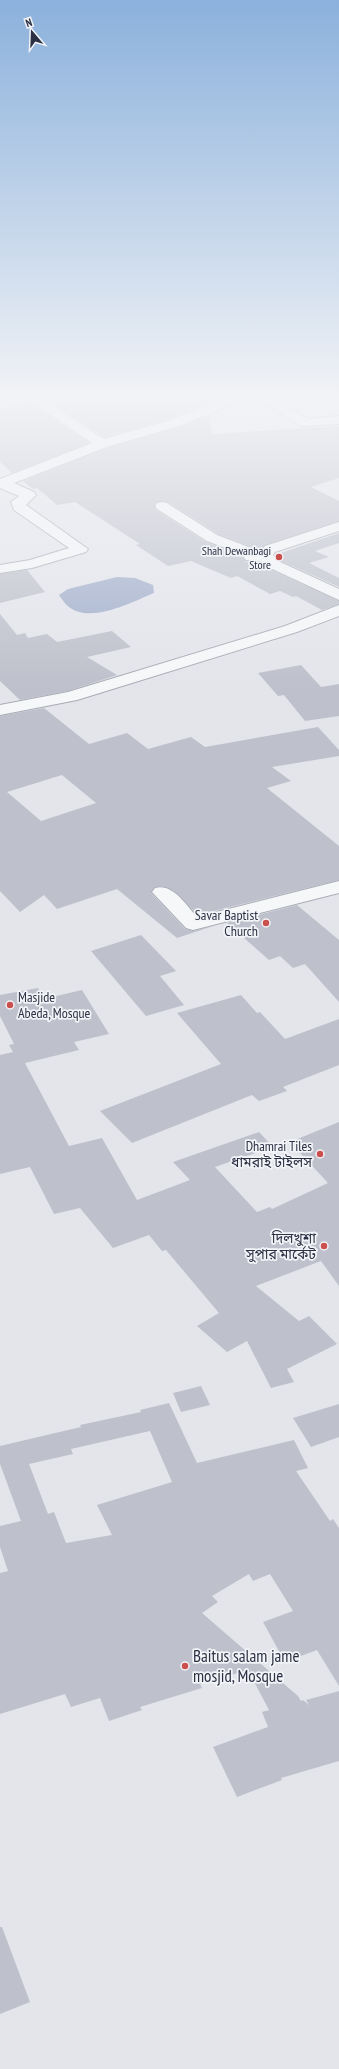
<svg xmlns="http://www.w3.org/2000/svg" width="339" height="2069" font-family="'PT Sans Narrow','Noto Sans Bengali',sans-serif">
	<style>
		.water { fill: #a0adca }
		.building { fill: #bec0cb; fill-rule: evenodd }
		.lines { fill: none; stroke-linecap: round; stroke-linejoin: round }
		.minor-casing { stroke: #a8abb5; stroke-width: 2 }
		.minor { fill: #f6f7f9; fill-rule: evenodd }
		.poi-dot { fill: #cb504d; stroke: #f3f4f8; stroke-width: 1.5 }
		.labels { text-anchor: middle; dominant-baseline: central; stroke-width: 3.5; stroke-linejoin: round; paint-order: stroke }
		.far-poi-label { font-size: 12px; fill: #2b3043; stroke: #f3f4f8; text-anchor: end }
		.poi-label { font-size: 14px; fill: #2b3043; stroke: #f3f4f8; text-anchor: end }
		.near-poi-label { font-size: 17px; fill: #2b3043; stroke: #f3f4f8; text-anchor: start }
	</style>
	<rect width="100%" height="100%" fill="#e3e5eb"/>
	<path class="water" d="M 117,577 L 135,578 L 153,585 L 154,593 C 132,602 91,624 69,607 C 65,604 62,599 59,595 L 68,589 Z"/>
	<path class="building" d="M 102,395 L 207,395 L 208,403 L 170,419 L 104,437 L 50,402 Z
		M 32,404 L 89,443 L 12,473 L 0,462 L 0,408 Z
		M 209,415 L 212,434 L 339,426 L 339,478 L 311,487 L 339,501 L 339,521 L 265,545 L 259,550 L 256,550 L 252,547 L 218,534 L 168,502 L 157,502 L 154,505 L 156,510 L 206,542 L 240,555 L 246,562 L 260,562 L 267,568 L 339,601 L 339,604 L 322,610 L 296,596 L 293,597 L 280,591 L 270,594 L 237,576 L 231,578 L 191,561 L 168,566 L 136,545 L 140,544 L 75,502 L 57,505 L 37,488 L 33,489 L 23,481 L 107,448 L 181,427 Z
		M 339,533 L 339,543 L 315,551 L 329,557 L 309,563 L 339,578 L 339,587 L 279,560 L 275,555 Z
		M 27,570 L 45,592 L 0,603 L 0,574 Z
		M 0,614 L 17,635 L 25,633 L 28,638 L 47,634 L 57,642 L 112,631 L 131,647 L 87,657 L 117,675 L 68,691 L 20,700 L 0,681 Z
		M 301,665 L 321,687 L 339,684 L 339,716 L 305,721 L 284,695 L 278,696 L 258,673 Z
		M 44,708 L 89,744 L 127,733 L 148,749 L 191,737 L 205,747 L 318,727 L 339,750 L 339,756 L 272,767 L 291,781 L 267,788 L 339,846 L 339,880 L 198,915 L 174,891 L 162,886 L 155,887 L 151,893 L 185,929 L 193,931 L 213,926 L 177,938 L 117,889 L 57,909 L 44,895 L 20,912 L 0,891 L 0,716 ZM 62,775 L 96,803 L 41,821 L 7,792 Z
		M 297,905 L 339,940 L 339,1002 L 305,964 L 293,968 L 280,956 L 269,960 L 227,923 Z
		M 141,935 L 176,971 L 160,976 L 184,1005 L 146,1016 L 91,951 Z
		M 38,988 L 44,999 L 82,990 L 109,1034 L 74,1042 L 79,1050 L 25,1063 L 69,1146 L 102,1138 L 137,1200 L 190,1180 L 173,1162 L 259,1132 L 273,1147 L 215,1167 L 257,1212 L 270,1207 L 272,1209 L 328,1183 L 290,1142 L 339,1122 L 339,1286 L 321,1261 L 256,1286 L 299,1321 L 309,1316 L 337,1344 L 287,1369 L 294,1382 L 271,1388 L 247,1341 L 227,1352 L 197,1326 L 219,1313 L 166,1250 L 162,1251 L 149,1235 L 113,1248 L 80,1208 L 54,1214 L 30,1167 L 0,1174 L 0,1055 L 13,1052 L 9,1045 L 14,1044 L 0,1016 L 0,995 Z
		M 241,995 L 257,1013 L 260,1012 L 285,1039 L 339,1019 L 339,1065 L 283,1087 L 287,1091 L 259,1101 L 252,1095 L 132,1143 L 100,1111 L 221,1064 L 177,1013 Z
		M 201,1386 L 210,1405 L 181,1412 L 173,1393 Z
		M 169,1403 L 197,1463 L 294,1440 L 308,1468 L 296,1471 L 330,1521 L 333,1519 L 339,1528 L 339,1686 L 317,1650 L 285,1662 L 263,1622 L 293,1611 L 270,1574 L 253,1581 L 249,1574 L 212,1596 L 218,1602 L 202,1613 L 298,1696 L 301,1701 L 303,1700 L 309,1705 L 306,1700 L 339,1691 L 339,1761 L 281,1778 L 282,1780 L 237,1797 L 213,1747 L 268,1727 L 262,1712 L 269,1710 L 248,1670 L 200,1684 L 202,1688 L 140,1707 L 142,1710 L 109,1721 L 100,1698 L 71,1707 L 65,1694 L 0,1714 L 0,1573 L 8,1571 L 0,1547 L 0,1526 L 21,1521 L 0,1464 L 0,1446 L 81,1427 L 80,1425 L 141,1412 L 140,1410 ZM 150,1431 L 172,1482 L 97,1505 L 112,1535 L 66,1543 L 54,1512 L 48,1514 L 29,1464 L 73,1454 L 71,1449 Z
		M 339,1404 L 339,1437 L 311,1447 L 293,1418 Z
		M 0,1927 L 2,1927 L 30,2002 L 0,2014 Z"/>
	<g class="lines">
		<defs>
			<path id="minor" d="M 21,395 L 36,395 L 104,439 L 170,420 L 233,395 L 266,395 L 309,419 L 339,416 L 339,424 L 302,426 L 250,395 L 248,398 L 180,426 L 107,447 L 14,483 L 34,492 L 36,495 L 26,505 L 88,549 L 86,552 L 32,568 L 0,573 L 0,565 L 30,560 L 69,548 L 14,510 L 11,502 L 19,496 L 0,488 L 0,479 L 92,443 Z
				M 162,502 L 167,503 L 217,535 L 251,548 L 255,552 L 260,552 L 265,546 L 339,522 L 339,531 L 275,552 L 273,555 L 278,561 L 339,589 L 339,600 L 268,567 L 261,561 L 246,560 L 241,554 L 207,541 L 157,509 L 155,506 L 157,503 Z
				M 339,605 L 339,616 L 297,632 L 77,700 L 0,715 L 0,705 L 68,692 L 285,626 Z
				M 339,881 L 339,893 L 193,930 L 186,928 L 152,892 L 155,888 C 173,883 186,905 197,917 Z"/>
		</defs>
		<use href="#minor" class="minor-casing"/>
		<use href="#minor" class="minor"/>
	</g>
	<linearGradient id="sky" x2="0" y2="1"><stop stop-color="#8bb1dc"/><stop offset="0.58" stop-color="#f2f3f6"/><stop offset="1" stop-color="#f2f3f6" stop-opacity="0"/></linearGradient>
	<rect width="339" height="685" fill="url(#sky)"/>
	<g class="poi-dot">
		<circle cx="279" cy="557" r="4"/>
		<circle cx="266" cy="923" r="4"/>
		<circle cx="10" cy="1005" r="4"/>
		<circle cx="320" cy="1154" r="4"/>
		<circle cx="324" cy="1246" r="4"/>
		<circle cx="185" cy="1666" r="4"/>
	</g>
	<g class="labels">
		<g class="far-poi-label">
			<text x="271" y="550">Shah Dewanbagi<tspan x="271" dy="14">Store</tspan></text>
		</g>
		<g class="poi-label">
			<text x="258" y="915">Savar Baptist<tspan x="258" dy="16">Church</tspan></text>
			<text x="18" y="997" text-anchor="start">Masjide<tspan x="18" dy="16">Abeda, Mosque</tspan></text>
			<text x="312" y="1146">Dhamrai Tiles<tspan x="312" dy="16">ধামরাই টাইলস</tspan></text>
			<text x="316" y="1238">দিলখুশা<tspan x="316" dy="16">সুপার মার্কেট</tspan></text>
		</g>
		<g class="near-poi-label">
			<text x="193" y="1656">Baitus salam jame<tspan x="193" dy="20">mosjid, Mosque</tspan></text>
		</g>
	</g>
	<g transform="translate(32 32) rotate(341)" stroke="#f3f4f8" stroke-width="3" paint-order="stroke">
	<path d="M0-3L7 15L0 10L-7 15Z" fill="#2b3043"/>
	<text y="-6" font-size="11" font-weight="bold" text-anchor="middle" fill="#2b3043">N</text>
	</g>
</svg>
